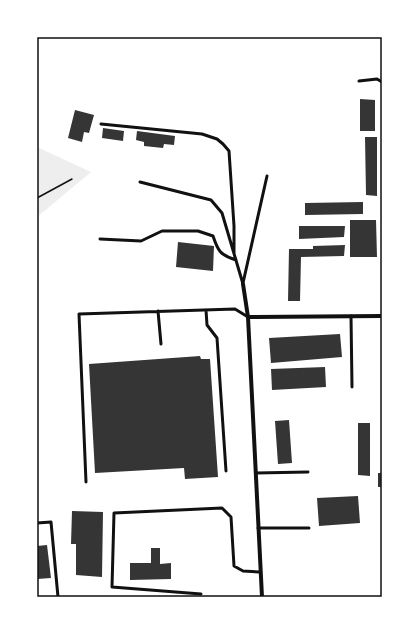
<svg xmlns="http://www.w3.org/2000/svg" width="419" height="634" font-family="'Sofia Sans Condensed',sans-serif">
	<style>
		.green { fill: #eee }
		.building { fill: #353535 }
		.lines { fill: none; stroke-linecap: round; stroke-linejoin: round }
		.path { stroke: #111; stroke-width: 1.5 }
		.service { stroke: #111; stroke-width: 3 }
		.minor { stroke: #111; stroke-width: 4 }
		.neatline { fill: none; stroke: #111; stroke-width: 1.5 }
	</style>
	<rect width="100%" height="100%" fill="#fff"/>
	<path class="green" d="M 37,147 L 91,172 L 37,217 Z"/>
	<path class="building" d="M 360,99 L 375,100 L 375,131 L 360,131 Z
		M 75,110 L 94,115 L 89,133 L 84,132 L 82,142 L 68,138 Z
		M 103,128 L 124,131 L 123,141 L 102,138 Z
		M 137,131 L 175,136 L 174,145 L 164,144 L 163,148 L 144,146 L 144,142 L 136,140 Z
		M 365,137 L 377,137 L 377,196 L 366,195 Z
		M 363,202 L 363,214 L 305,215 L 305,203 Z
		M 350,220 L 376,220 L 377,257 L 350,257 Z
		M 299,226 L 345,226 L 344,237 L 299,239 Z
		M 178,242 L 214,246 L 213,271 L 176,267 Z
		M 345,245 L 344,256 L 301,257 L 300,301 L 288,301 L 289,249 L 313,249 L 313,246 Z
		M 340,334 L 342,357 L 271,363 L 269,338 Z
		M 200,356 L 201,359 L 210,359 L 218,477 L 185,479 L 184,468 L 95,473 L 89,364 Z
		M 325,367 L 326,387 L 272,390 L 271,369 Z
		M 289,420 L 292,463 L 278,464 L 275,421 Z
		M 358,423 L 370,423 L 370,476 L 358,475 Z
		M 378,473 L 382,473 L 382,487 L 378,487 Z
		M 358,496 L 360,523 L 319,526 L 317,498 Z
		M 72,511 L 103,512 L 102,577 L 76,575 L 76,544 L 71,544 Z
		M 47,545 L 51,578 L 37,579 L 37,546 Z
		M 151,548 L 160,548 L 160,564 L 171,563 L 171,579 L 130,580 L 130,563 L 151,563 Z"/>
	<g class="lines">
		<path class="path" d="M 37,198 L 72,179"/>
		<path class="service" d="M 359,81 L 377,79 L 382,82
			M 101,124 L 202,134 L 217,139 L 223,144 L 229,151 L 234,226 L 234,253
			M 140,182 L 211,200 L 222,213 L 243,284
			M 100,239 L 141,241 L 162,231 L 198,231 L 213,236 C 218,251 220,255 236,260
			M 243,283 L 267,176
			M 206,310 L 207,325 L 217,338 L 226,471
			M 158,311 L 161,344
			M 351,316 L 352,387
			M 256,473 L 308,472
			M 86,482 L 79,314 L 235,309 L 248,317
			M 37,523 L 51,522 L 58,597
			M 258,528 L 309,528
			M 201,594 L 112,587 L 114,513 L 222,508 L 231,517 L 234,566 L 243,571 L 260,572"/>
		<path class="minor" d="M 243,284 L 248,317 L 262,597
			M 248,317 L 382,316"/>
	</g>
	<rect width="419" height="634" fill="none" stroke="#ffffff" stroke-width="76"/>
	<rect x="38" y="38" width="343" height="558" class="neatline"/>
</svg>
